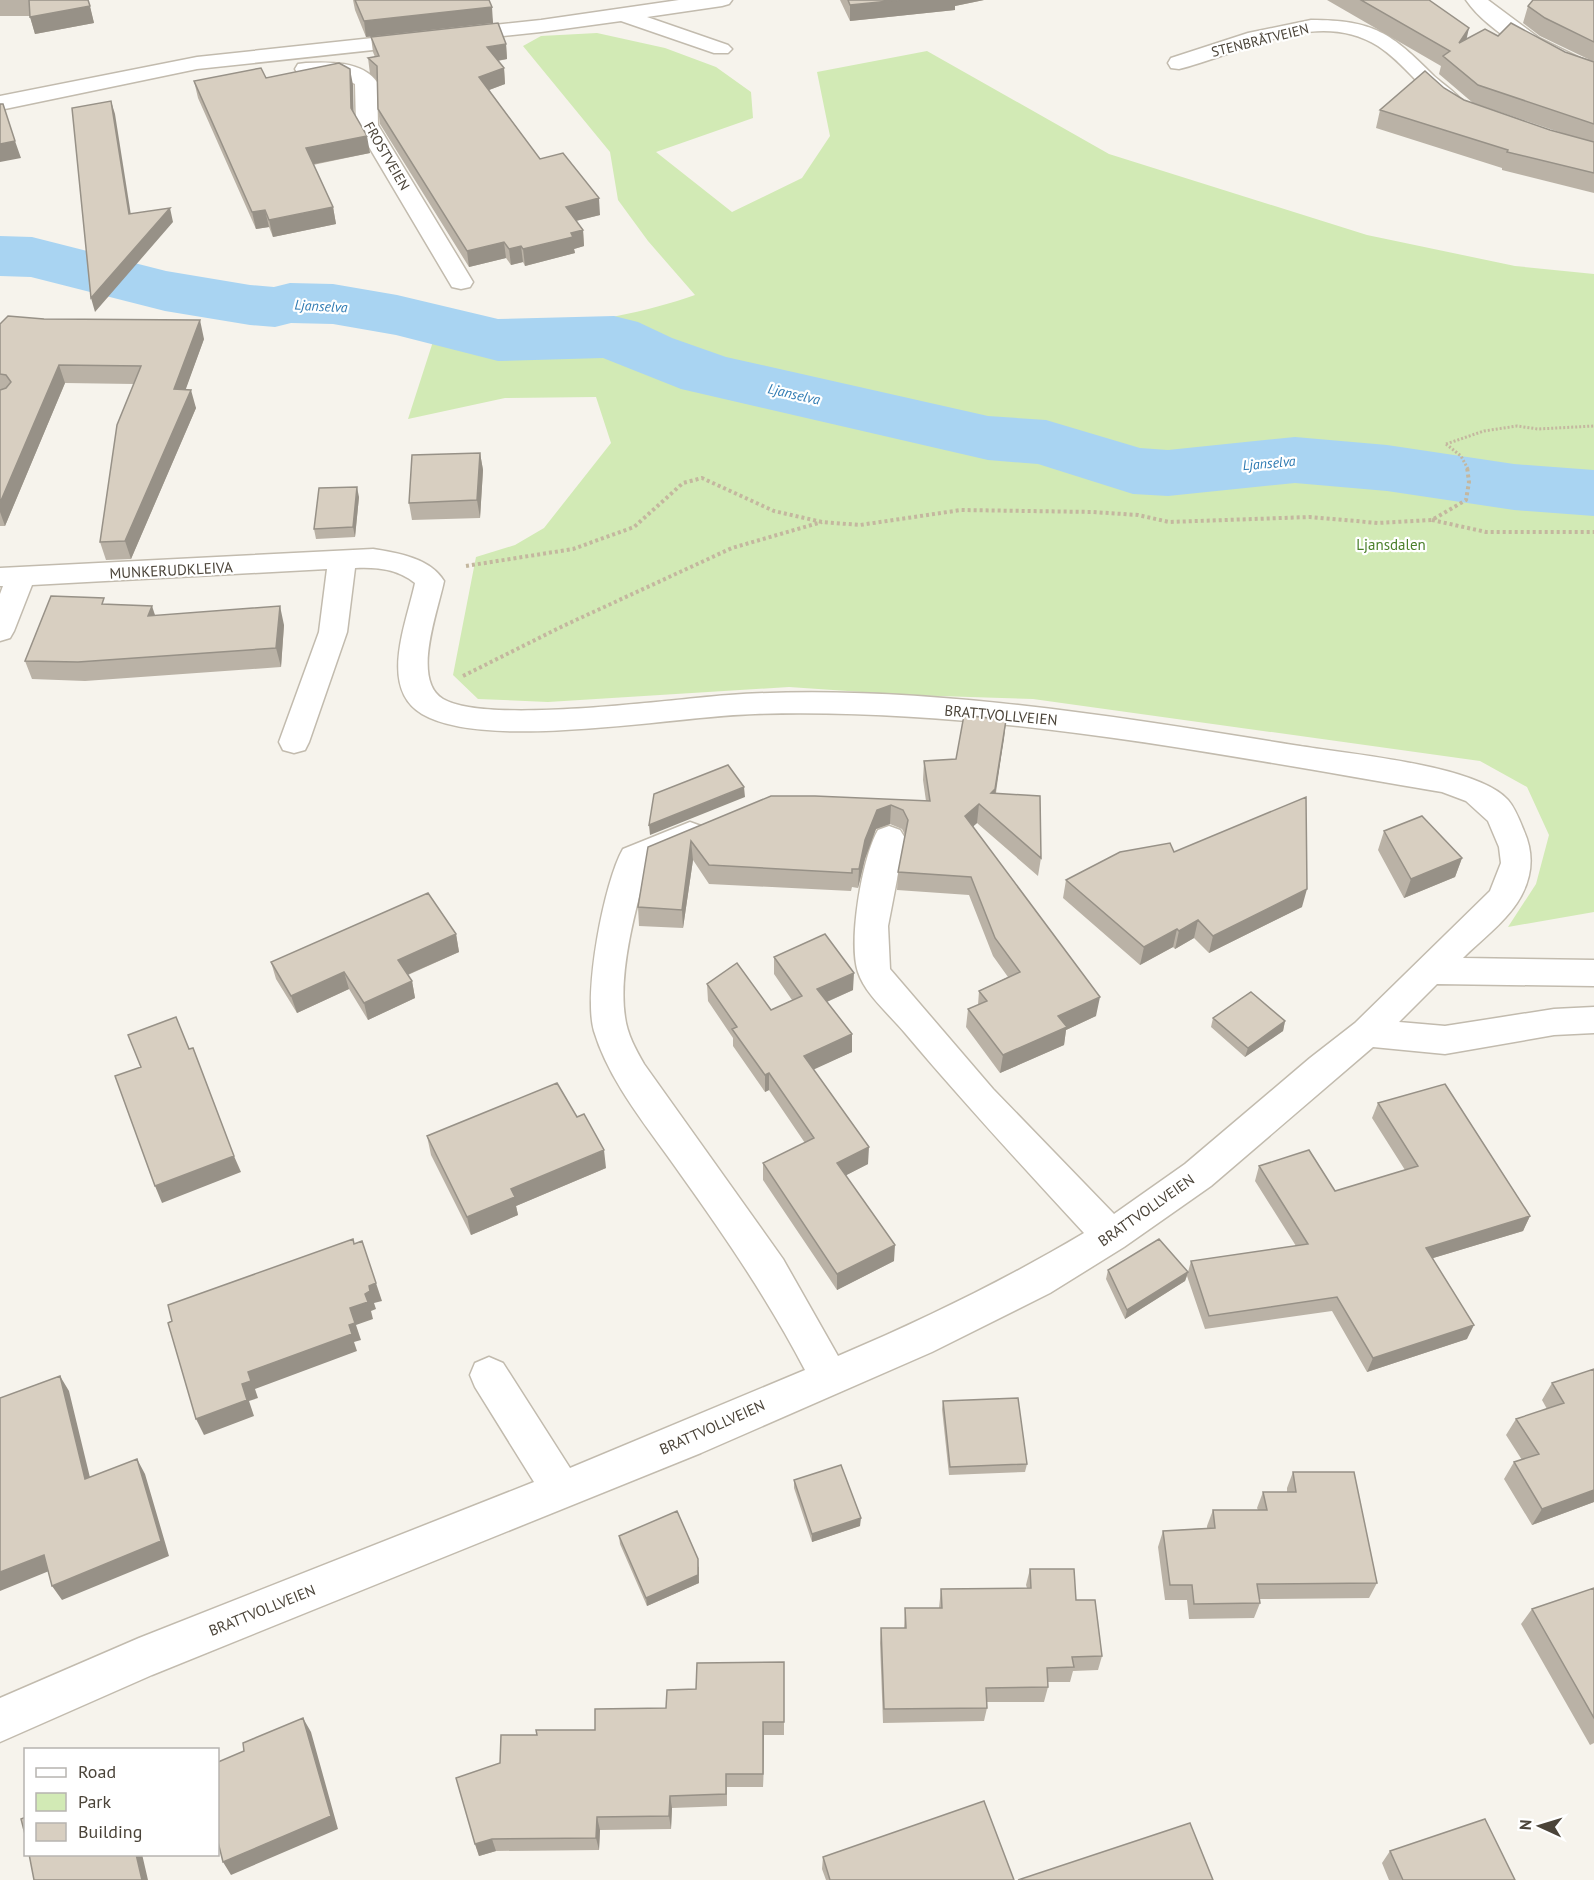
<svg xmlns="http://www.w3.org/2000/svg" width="1594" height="1880" font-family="'PT Sans',sans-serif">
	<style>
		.green { fill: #d2eab5 }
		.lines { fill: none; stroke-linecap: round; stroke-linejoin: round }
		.river { fill: #a9d4f2; fill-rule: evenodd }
		.minor-casing { stroke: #c2bbae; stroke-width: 3 }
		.path-far1 { stroke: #c4b79f; stroke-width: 3; stroke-dasharray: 2 2; stroke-linecap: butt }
		.path { stroke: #c4b79f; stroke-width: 4; stroke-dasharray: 3 3; stroke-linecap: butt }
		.minor { fill: #fff; fill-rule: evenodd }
		.wall { fill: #bab2a6 }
		.shaded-wall { fill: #979187 }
		.building { fill: #d8cfc1; stroke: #979187; stroke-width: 1.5 }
		.labels { text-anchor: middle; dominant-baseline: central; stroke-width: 4.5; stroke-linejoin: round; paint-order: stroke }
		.far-street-label { font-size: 14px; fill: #4b4439; stroke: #fff }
		.far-water-label { font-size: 14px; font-style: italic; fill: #2e7ab2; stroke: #fff }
		.park-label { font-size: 15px; fill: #4a7f2a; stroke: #fff }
		.street-label { font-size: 15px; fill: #4b4439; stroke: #fff }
	</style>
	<rect width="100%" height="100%" fill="#f6f3ec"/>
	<path class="green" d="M 597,33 L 665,48 L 716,67 L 751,92 L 753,118 L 656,152 L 732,212 L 802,178 L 830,136 L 817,72 L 927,51 L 1109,154 L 1367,235 L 1515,266 L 1594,274 L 1594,912 L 1508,927 L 1536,884 L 1549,835 L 1527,787 L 1480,761 L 1033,699 L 906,695 L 789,687 L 548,702 L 478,699 L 453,675 L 476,557 L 515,545 L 544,528 L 611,443 L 596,397 L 505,398 L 408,419 L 438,326 L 447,311 C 465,315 483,322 501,324 C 559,331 641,314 695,295 L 648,241 L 618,200 L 610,152 L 523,46 L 541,36 Z"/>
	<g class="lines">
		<path class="river" d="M 0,236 L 32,237 L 166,271 L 250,285 L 274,287 L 290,283 L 333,284 L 397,295 L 498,319 L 614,316 L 638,322 L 672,338 L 726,357 L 988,416 L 1046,420 L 1140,448 L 1168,450 L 1295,437 L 1387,445 L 1514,464 L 1594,470 L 1594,516 L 1514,510 L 1387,491 L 1295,483 L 1168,496 L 1133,494 L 1038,464 L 988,460 L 681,389 L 603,358 L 498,361 L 396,335 L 333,324 L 291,323 L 275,327 L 250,325 L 165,311 L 31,277 L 0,276 Z"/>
		<defs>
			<path id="minor" d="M 679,0 L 732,0 L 729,4 L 722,6 L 647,17 L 728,45 L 732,49 L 728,53 L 714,53 L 621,21 L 541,32 L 197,69 L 0,110 L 0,96 L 197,57 L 541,20 Z
				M 1466,0 L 1488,0 L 1539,38 L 1594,65 L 1594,79 C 1555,70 1489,34 1466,0 Z
				M 1311,20 C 1374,20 1391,33 1434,76 C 1444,85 1457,93 1465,104 L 1462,109 L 1446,109 C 1422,90 1404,63 1378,46 C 1317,7 1241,54 1179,69 L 1171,68 L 1168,63 L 1171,58 L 1248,33 Z
				M 306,63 C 329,62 362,61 377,82 L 378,125 L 473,282 L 470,287 L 461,289 L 452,287 L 356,125 L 355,84 L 338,76 L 298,74 L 295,69 L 298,64 Z
				M 373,549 C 398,553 430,558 444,581 C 438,611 411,680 443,699 C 487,725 671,699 729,695 C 913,682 1118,717 1300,746 C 1348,754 1477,765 1508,800 C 1515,808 1520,821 1524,831 C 1535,856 1532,880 1517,903 C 1503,924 1480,941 1463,958 L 1594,960 L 1594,986 L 1437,984 L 1399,1022 L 1445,1026 L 1554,1009 L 1594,1007 L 1594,1033 L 1554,1035 L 1445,1054 L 1373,1047 L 1211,1186 L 1124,1247 L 1050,1293 L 932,1352 L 701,1453 L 152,1675 L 0,1742 L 0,1698 L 139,1638 L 534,1482 L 475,1387 L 470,1375 L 475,1363 L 489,1357 L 503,1363 L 570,1468 L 805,1370 C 769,1301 726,1238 681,1175 C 650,1130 610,1084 594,1031 C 583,994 604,882 623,849 L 690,822 L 701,826 L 706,834 L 701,842 L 648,864 C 636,907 618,972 625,1017 C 627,1034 636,1050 644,1064 L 783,1259 L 838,1356 C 923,1320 1005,1280 1084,1233 C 1023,1167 963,1102 905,1033 C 890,1015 865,994 858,972 C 848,942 862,857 878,830 L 889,826 L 900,830 L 905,838 L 888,926 L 890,969 L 993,1089 L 1114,1214 L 1185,1164 L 1310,1058 L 1355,1023 L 1490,891 L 1501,863 L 1499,847 L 1488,821 L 1466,801 L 1442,792 C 1216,754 985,707 755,714 C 676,716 486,752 422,714 C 378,688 407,622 415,583 C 397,569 378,567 355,568 L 347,632 L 309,742 L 305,750 L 294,753 L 283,750 L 279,742 L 319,632 L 327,569 L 32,585 L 14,631 L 10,638 L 0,641 L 0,594 L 3,586 L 0,586 L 0,568 Z"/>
		</defs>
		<use href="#minor" class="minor-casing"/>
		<path class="path-far1" d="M 1446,444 L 1484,431 L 1517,426 L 1538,429 L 1594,426
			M 1446,444 L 1461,456 L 1468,469"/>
		<path class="path" d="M 1432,520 L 1486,532 L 1594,532
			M 466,566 L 573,549 L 634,527 L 683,483 L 702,478 L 774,511 L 822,522 L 860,525 L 961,510 L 1093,512 L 1138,515 L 1169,522 L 1310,517 L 1378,523 L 1432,520 L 1466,500 L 1469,482 L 1467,467
			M 463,676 L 563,626 L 732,548 L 822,522"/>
		<use href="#minor" class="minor"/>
	</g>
	<path class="wall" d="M 0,0 L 88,0 L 94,23 L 35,34 L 30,16 L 0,16 Z
		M 353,0 L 489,0 L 493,23 L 366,37 L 355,10 Z
		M 840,0 L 984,0 L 955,6 L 955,10 L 850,21 Z
		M 1327,0 L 1429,0 L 1466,39 L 1498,36 L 1565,52 L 1588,59 L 1540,36 L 1523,23 L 1528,6 L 1594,0 L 1594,193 L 1502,170 L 1502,168 L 1376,128 L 1380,110 L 1444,88 L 1464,100 L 1550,130 L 1562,133 L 1473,103 L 1439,74 L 1441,66 Z
		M 371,37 L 506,44 L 507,59 L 498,61 L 504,68 L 505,84 L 489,90 L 540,159 L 600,215 L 576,221 L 583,230 L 584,246 L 574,249 L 575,253 L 525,266 L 523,262 L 511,265 L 506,258 L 469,267 L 380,124 L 378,109 L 377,80 L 370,74 L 368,58 L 375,57 L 373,52 Z
		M 266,78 L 353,85 L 353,113 L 370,153 L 313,165 L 333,207 L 336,224 L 273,237 L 269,227 L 256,229 L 198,98 L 194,81 Z
		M 0,324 L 204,339 L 185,390 L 196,408 L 131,559 L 106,560 L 100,542 L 134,384 L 65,383 L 5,526 L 0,526 Z
		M 480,453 L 483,470 L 480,518 L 412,520 L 409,503 Z
		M 359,497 L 355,537 L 316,539 L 314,529 Z
		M 106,605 L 155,616 L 284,625 L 281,667 L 85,681 L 32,679 L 25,661 Z
		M 1006,720 L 996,793 L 1041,858 L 1038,876 L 977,823 L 973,826 L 1096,1016 L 1066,1030 L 1064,1045 L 1000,1073 L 966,1027 L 968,1009 L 978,1005 L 979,991 L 1008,977 L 993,956 L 969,895 L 897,890 L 898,872 L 905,835 L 902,829 L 890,824 L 876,829 L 865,859 L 858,888 L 852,887 L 851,891 L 709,884 L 693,860 L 683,928 L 639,926 L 638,907 L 648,847 L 771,796 L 926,801 L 923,780 L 924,761 L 956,759 Z
		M 1384,831 L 1462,858 L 1455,877 L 1404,898 L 1378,850 Z
		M 1174,852 L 1302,907 L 1209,953 L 1194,938 L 1175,949 L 1173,947 L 1140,965 L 1063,898 L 1066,880 Z
		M 456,934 L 459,952 L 408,975 L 412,981 L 415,998 L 368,1020 L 349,989 L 297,1013 L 276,979 L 271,962 Z
		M 774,957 L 853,990 L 827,1002 L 852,1034 L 852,1052 L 813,1069 L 868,1164 L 846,1175 L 894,1261 L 837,1290 L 763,1180 L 763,1163 L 805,1143 L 769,1090 L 765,1092 L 733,1046 L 733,1038 L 708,1001 L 707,984 L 771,1010 L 792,1000 L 774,974 Z
		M 1213,1018 L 1285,1021 L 1283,1031 L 1245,1057 L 1211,1027 Z
		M 1378,1103 L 1530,1216 L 1523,1231 L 1433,1258 L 1467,1339 L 1367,1372 L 1332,1311 L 1205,1329 L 1187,1276 L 1185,1281 L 1125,1319 L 1106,1279 L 1108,1270 L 1188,1272 L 1191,1261 L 1296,1246 L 1255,1181 L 1259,1166 L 1335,1191 L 1405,1170 L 1372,1118 Z
		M 427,1136 L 606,1168 L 516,1206 L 518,1215 L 471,1235 L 431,1155 Z
		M 1594,1369 L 1594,1502 L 1532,1525 L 1504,1479 L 1514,1462 L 1522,1460 L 1506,1435 L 1516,1419 L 1547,1409 L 1542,1400 L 1552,1383 Z
		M 943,1401 L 1027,1464 L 1025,1472 L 949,1475 L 942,1409 Z
		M 1293,1472 L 1377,1583 L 1369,1598 L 1259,1599 L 1260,1603 L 1254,1618 L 1189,1619 L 1187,1600 L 1165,1600 L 1158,1547 L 1163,1531 L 1207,1528 L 1207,1526 L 1213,1510 L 1258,1510 L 1257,1508 L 1263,1492 L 1287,1492 L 1287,1488 Z
		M 794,1480 L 860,1526 L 812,1542 L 794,1488 Z
		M 619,1536 L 699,1567 L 699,1583 L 647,1606 L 620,1544 Z
		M 1030,1569 L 1076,1600 L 1102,1656 L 1098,1670 L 1073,1671 L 1070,1682 L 1048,1682 L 1048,1687 L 1044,1702 L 987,1702 L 987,1708 L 984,1721 L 883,1723 L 880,1643 L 881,1628 L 904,1628 L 905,1608 L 939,1608 L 941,1589 L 1027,1588 L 1026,1585 Z
		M 1594,1588 L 1594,1743 L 1590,1745 L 1521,1624 L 1532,1609 Z
		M 784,1662 L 784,1735 L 764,1735 L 763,1787 L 727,1787 L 727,1806 L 672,1808 L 671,1829 L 600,1830 L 599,1850 L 496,1851 L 479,1856 L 475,1844 L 500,1763 L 537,1735 L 595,1730 L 666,1708 L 696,1689 Z
		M 1390,1851 L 1515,1880 L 1389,1880 L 1382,1863 Z
		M 823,1857 L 1014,1880 L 826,1880 L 822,1869 Z"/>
	<path class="shaded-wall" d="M 899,0 L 984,0 L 955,6 L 955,10 L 850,21 L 850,5 Z
		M 90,6 L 94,23 L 35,34 L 30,17 Z
		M 492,7 L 493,23 L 366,37 L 364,21 Z
		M 1469,28 L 1465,46 L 1459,43 Z
		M 506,44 L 507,59 L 489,62 L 487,47 Z
		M 504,68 L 505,84 L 481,93 L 479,77 Z
		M 350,69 L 353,85 L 354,125 L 351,108 Z
		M 111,101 L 115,114 L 133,228 L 129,214 Z
		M 367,136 L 370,153 L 309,165 L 306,148 Z
		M 15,141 L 21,158 L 0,162 L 0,144 Z
		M 599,198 L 600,215 L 567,223 L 566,207 Z
		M 333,207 L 336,224 L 273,237 L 269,220 Z
		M 170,208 L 173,222 L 95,312 L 91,298 Z
		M 265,210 L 269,227 L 256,229 L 252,212 Z
		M 583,230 L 584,246 L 574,249 L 575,253 L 525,266 L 523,249 L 571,233 Z
		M 504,242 L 506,258 L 469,267 L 467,251 Z
		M 521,246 L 523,262 L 511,265 L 509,249 Z
		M 200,320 L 204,339 L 179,408 L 174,389 Z
		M 59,365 L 65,383 L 5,526 L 0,512 L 0,503 Z
		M 191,390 L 196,408 L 131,559 L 125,541 Z
		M 480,453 L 483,470 L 480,518 L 477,500 Z
		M 357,487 L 359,497 L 355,537 L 353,527 Z
		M 152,606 L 158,624 L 148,616 Z
		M 280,606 L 284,625 L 281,667 L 276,648 Z
		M 1006,720 L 1004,739 L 993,808 L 991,793 Z
		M 744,787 L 745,797 L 650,835 L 649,825 Z
		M 979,804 L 977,823 L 964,835 L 965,816 Z
		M 891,805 L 890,824 L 876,829 L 865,859 L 858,888 L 859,869 L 865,840 L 877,810 Z
		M 691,841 L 693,860 L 683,928 L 682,910 Z
		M 1462,858 L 1455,877 L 1404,898 L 1411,879 Z
		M 1307,889 L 1302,907 L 1209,953 L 1213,936 Z
		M 1198,920 L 1194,938 L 1175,949 L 1179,931 Z
		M 1177,929 L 1173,947 L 1140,965 L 1144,947 Z
		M 456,934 L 459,952 L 402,977 L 398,960 Z
		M 344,972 L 349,989 L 297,1013 L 291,996 Z
		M 854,973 L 853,990 L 817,1006 L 817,989 Z
		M 412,981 L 415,998 L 368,1020 L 364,1003 Z
		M 1100,997 L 1096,1016 L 1066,1030 L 1064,1045 L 1000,1073 L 1003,1055 L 1058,1016 Z
		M 1285,1021 L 1283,1031 L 1245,1057 L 1248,1048 Z
		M 852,1034 L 852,1052 L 804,1074 L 804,1056 Z
		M 769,1073 L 769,1090 L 765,1092 L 765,1075 Z
		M 869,1147 L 868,1164 L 837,1180 L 837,1163 Z
		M 604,1150 L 606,1168 L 516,1206 L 518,1215 L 471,1235 L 467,1217 L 511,1189 Z
		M 234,1156 L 241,1172 L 162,1203 L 155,1186 Z
		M 1530,1216 L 1523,1231 L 1420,1262 L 1426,1248 Z
		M 895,1245 L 894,1261 L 837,1290 L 837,1274 Z
		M 1188,1272 L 1185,1281 L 1125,1319 L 1127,1310 Z
		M 376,1283 L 382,1301 L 374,1303 L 376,1309 L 371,1311 L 373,1319 L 356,1325 L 361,1340 L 354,1342 L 357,1351 L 255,1389 L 258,1398 L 249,1401 L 254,1416 L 204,1435 L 196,1419 L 242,1384 L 248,1372 L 349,1325 L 350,1308 L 365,1294 L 369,1286 Z
		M 1474,1325 L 1467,1339 L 1367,1372 L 1373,1358 Z
		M 60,1376 L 69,1391 L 94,1494 L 85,1479 Z
		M 137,1459 L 145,1474 L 169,1556 L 62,1600 L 52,1586 Z
		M 1594,1490 L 1594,1502 L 1532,1525 L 1542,1509 Z
		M 861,1518 L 860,1526 L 812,1542 L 812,1534 Z
		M 44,1555 L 54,1569 L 0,1591 L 0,1572 Z
		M 698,1559 L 699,1583 L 647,1606 L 646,1598 Z
		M 303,1718 L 311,1732 L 338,1829 L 231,1875 L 223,1862 Z
		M 763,1722 L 764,1735 L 763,1787 Z
		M 670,1796 L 672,1808 L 671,1829 L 669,1816 Z
		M 597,1817 L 600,1830 L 599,1850 L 596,1838 Z
		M 492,1839 L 496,1851 L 479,1856 L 475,1844 Z
		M 136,1854 L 142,1854 L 148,1880 L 142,1880 Z"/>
	<path class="building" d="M 29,0 L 88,0 L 90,6 L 30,17 Z
		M 355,0 L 489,0 L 492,7 L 364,21 Z
		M 848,0 L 899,0 L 850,5 Z
		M 1361,0 L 1429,0 L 1469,28 L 1459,43 L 1485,29 L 1498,36 L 1511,23 L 1565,52 L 1594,62 L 1594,124 L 1478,85 L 1443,56 L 1450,51 Z
		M 1533,0 L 1594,0 L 1594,42 L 1545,18 L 1528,6 Z
		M 498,23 L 506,44 L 487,47 L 504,68 L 479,77 L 540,159 L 563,153 L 599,198 L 566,207 L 583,230 L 571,233 L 573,237 L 523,249 L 521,246 L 509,249 L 504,242 L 467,251 L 378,109 L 377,66 L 368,58 L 379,56 L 371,37 Z
		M 339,63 L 350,69 L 351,108 L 367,136 L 306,148 L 333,207 L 269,220 L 265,210 L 252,212 L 194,81 L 261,68 L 266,78 Z
		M 1425,71 L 1444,88 L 1464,100 L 1550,130 L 1594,142 L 1594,173 L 1507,152 L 1508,150 L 1380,110 Z
		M 111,101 L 129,214 L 170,208 L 91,298 L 72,108 Z
		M 0,104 L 3,104 L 15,141 L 0,144 Z
		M 8,316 L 44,319 L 200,320 L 174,389 L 191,390 L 125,541 L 100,542 L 117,425 L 141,366 L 59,365 L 0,503 L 0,390 L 6,388 L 11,382 L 6,375 L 0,374 L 0,324 Z
		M 480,453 L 477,500 L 409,503 L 412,455 Z
		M 357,487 L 353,527 L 314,529 L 319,488 Z
		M 51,596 L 104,598 L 102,604 L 152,606 L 148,616 L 280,606 L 276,648 L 78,662 L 25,661 Z
		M 964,715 L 1006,720 L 995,789 L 991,793 L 1040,796 L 1041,858 L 979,804 L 965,816 L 1100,997 L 1058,1016 L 1067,1027 L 1003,1055 L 968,1009 L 987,1001 L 979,991 L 1020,972 L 995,938 L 971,877 L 898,872 L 908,820 L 903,810 L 891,805 L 877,810 L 865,840 L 859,869 L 852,869 L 852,873 L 709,865 L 691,841 L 682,910 L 638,907 L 648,847 L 771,796 L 815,796 L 930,801 L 924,761 L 956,759 Z
		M 728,765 L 744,787 L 649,825 L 654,794 Z
		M 1306,797 L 1307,889 L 1213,936 L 1198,920 L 1179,931 L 1177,929 L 1144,947 L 1066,880 L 1120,852 L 1170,843 L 1174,852 Z
		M 1422,816 L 1462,858 L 1411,879 L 1384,831 Z
		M 428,893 L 456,934 L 398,960 L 412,981 L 364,1003 L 344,972 L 291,996 L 271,962 Z
		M 825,934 L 854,973 L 817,989 L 852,1034 L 804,1056 L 869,1147 L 837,1163 L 895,1245 L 837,1274 L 763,1163 L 814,1138 L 769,1073 L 765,1075 L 732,1029 L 737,1027 L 707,984 L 737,963 L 771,1010 L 802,996 L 774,957 Z
		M 1251,992 L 1285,1021 L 1248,1048 L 1213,1018 Z
		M 176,1017 L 189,1049 L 193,1048 L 234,1156 L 155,1186 L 115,1076 L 141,1067 L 128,1035 Z
		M 557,1083 L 577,1117 L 584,1114 L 604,1150 L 511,1189 L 515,1197 L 467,1217 L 427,1136 Z
		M 1445,1084 L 1530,1216 L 1426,1248 L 1474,1325 L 1373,1358 L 1337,1297 L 1209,1316 L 1191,1261 L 1308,1244 L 1259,1166 L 1309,1150 L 1335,1191 L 1418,1166 L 1378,1103 Z
		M 353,1239 L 354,1244 L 362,1241 L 376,1283 L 369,1286 L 370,1291 L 365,1294 L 368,1302 L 350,1308 L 355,1323 L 349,1325 L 352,1334 L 248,1372 L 251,1381 L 242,1384 L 247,1400 L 196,1419 L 168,1323 L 172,1321 L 168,1305 Z
		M 1159,1239 L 1188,1272 L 1127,1310 L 1108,1270 Z
		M 1594,1369 L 1594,1490 L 1542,1509 L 1514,1462 L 1539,1454 L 1516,1419 L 1564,1403 L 1552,1383 Z
		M 60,1376 L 85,1479 L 137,1459 L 161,1541 L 52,1586 L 44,1555 L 0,1572 L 0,1398 Z
		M 1018,1398 L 1027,1464 L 950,1467 L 943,1401 Z
		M 841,1465 L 861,1518 L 812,1534 L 794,1480 Z
		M 1293,1472 L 1354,1472 L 1377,1583 L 1257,1584 L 1260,1603 L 1194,1604 L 1192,1585 L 1170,1585 L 1163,1531 L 1215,1528 L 1213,1510 L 1267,1510 L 1263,1492 L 1296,1492 Z
		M 677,1511 L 698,1559 L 698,1575 L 646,1598 L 619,1536 Z
		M 1030,1569 L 1074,1569 L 1076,1600 L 1095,1600 L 1102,1656 L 1072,1657 L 1074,1667 L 1047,1668 L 1048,1687 L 986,1688 L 987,1708 L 884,1709 L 881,1628 L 906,1628 L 905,1608 L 942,1608 L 941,1589 L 1031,1588 Z
		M 1594,1588 L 1594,1718 L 1532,1609 Z
		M 784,1662 L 784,1722 L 763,1722 L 763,1774 L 726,1774 L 726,1794 L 670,1796 L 669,1816 L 597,1817 L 596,1838 L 492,1839 L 475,1844 L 456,1778 L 500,1763 L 501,1735 L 537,1735 L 536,1730 L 595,1730 L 595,1709 L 666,1708 L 667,1690 L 696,1689 L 697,1663 Z
		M 303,1718 L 331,1816 L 223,1862 L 218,1842 L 218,1762 L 244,1751 L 243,1743 Z
		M 984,1801 L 1014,1880 L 830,1880 L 823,1857 Z
		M 26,1817 L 26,1838 L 21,1819 Z
		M 1485,1819 L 1515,1880 L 1403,1880 L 1390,1851 Z
		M 1190,1823 L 1213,1880 L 1018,1880 Z
		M 29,1854 L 136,1854 L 142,1880 L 34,1880 Z"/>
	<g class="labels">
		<g class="far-street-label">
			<text transform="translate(1260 40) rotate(-14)">STENBRÅTVEIEN</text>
			<text transform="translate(387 156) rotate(60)">FROSTVEIEN</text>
		</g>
		<g class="far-water-label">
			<text transform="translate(321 306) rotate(3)">Ljanselva</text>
			<text transform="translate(794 394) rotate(13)">Ljanselva</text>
			<text transform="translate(1269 463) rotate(-5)">Ljanselva</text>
		</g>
		<g class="park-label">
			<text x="1391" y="544">Ljansdalen</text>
		</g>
		<g class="street-label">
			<text transform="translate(171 570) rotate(-3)">MUNKERUDKLEIVA</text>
			<text transform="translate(1001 715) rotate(5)">BRATTVOLLVEIEN</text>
			<text transform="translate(1146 1210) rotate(-35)">BRATTVOLLVEIEN</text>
			<text transform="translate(712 1427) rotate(-24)">BRATTVOLLVEIEN</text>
			<text transform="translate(262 1610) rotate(-22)">BRATTVOLLVEIEN</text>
		</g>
	</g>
	<rect x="24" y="1748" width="195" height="108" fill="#ffffff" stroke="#b7b4b0" stroke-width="1.5"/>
	<rect x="36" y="1768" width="30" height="9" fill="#ffffff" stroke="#b7b4b0" stroke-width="1.5"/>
	<text x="78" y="1778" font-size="18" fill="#4b4439">Road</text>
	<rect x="36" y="1793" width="30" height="18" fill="#d2eab5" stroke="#b7b4b0" stroke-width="1.5"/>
	<text x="78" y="1808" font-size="18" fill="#4b4439">Park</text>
	<rect x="36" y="1823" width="30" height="18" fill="#d8cfc1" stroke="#b7b4b0" stroke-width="1.5"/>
	<text x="78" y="1838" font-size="18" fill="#4b4439">Building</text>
	<g transform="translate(1540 1826) rotate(274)" stroke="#ffffff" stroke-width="4.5" paint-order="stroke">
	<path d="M0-4.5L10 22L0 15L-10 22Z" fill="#4b4439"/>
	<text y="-9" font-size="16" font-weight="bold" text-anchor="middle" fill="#4b4439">N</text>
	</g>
</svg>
